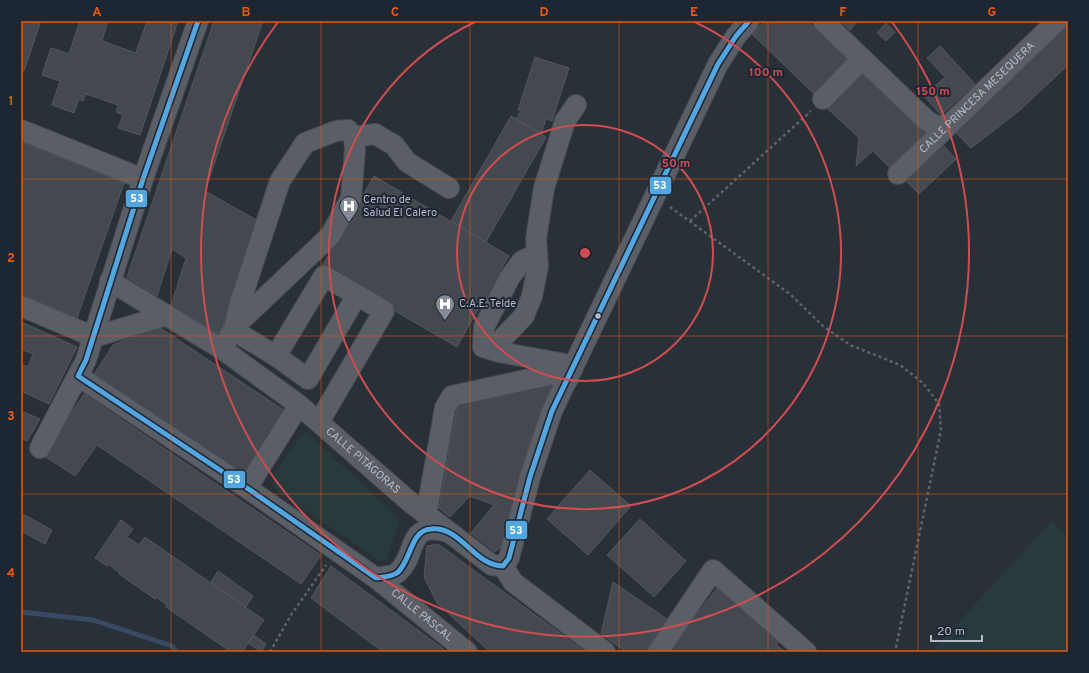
<svg xmlns="http://www.w3.org/2000/svg" width="1089" height="673" font-family="Overpass,sans-serif">
	<style>
		.green { fill: #273a3e }
		.lines { fill: none; stroke-linecap: round; stroke-linejoin: round }
		.stream { stroke: #384963; stroke-width: 5 }
		.building { fill: #444950; stroke: #52575f }
		.minor-casing { stroke: #484c53; stroke-width: 22 }
		.path { stroke: #5d636a; stroke-width: 2.5; stroke-dasharray: 3 3; stroke-linecap: butt }
		.minor { stroke: #5a5e66; stroke-width: 20 }
		.bus-1-casing { stroke: #1d2633; stroke-width: 8 }
		.bus-1 { stroke: #53a6e0; stroke-width: 5 }
		.grid { fill: none; stroke: #e8590c; stroke-width: 1; stroke-opacity: 0.55 }
		.ring { fill: none; stroke: #ce4d50; stroke-width: 2 }
		.bus-dot { fill: #b4bcc9; stroke: #1d2633; stroke-width: 1.5 }
		.labels { text-anchor: middle; dominant-baseline: central; stroke-width: 4; stroke-linejoin: round; paint-order: stroke }
		.street-label { font-size: 11px; fill: #b4bcc9; stroke: #1d2633 }
		.poi-label { font-size: 11px; fill: #b4bcc9; stroke: #1d2633; text-anchor: start }
		.centre { fill: #ce4d50; stroke: #1d2633; stroke-width: 2 }
		.ring-label { font-size: 12px; text-anchor: middle; font-weight: bold; fill: #ce4d50; stroke: #1d2633; stroke-width: 4; stroke-linejoin: round; paint-order: stroke }
		.line-badge { stroke: #1d2633; stroke-width: 1.5 }
		.badge-label { font-size: 11px; text-anchor: middle; font-weight: bold; fill: #fff }
		.neatline { fill: none; stroke: #e8590c; stroke-width: 1.5 }
		.grid-label { font-size: 13px; text-anchor: middle; font-weight: bold; fill: #e8590c }
	</style>
	<rect width="100%" height="100%" fill="#2a3038"/>
	<path class="green" d="M 307,432 L 400,520 L 387,560 L 379,560 L 281,494 L 274,487 L 273,475 L 301,435 Z
		M 1052,521 L 1068,536 L 1068,652 L 935,652 L 933,650 Z"/>
	<g class="lines">
		<path class="stream" d="M 21,612 L 93,620 L 172,646 L 177,652"/>
	</g>
	<path class="building" d="M 21,21 L 40,23 L 24,71 L 21,71 Z
		M 80,21 L 108,21 L 102,41 L 136,53 L 147,21 L 178,21 L 140,135 L 118,128 L 123,115 L 116,112 L 118,105 L 86,94 L 83,101 L 79,99 L 74,113 L 52,105 L 60,81 L 42,75 L 51,48 L 69,54 Z
		M 214,21 L 263,21 L 205,191 L 258,221 L 220,334 L 171,306 L 186,258 L 172,249 L 157,296 L 127,277 Z
		M 765,21 L 807,21 L 848,60 L 814,94 L 752,34 Z
		M 840,21 L 858,21 L 850,30 Z
		M 886,23 L 895,32 L 886,41 L 877,33 Z
		M 1068,23 L 1068,65 L 1019,111 L 971,148 L 955,132 Z
		M 940,46 L 975,84 L 941,115 L 924,96 L 945,77 L 927,58 Z
		M 535,57 L 569,68 L 552,121 L 546,119 L 541,134 L 516,119 L 521,111 L 518,110 Z
		M 861,73 L 924,133 L 890,168 L 873,151 L 856,166 L 859,138 L 827,108 Z
		M 511,116 L 546,137 L 486,242 L 451,221 Z
		M 21,142 L 124,183 L 77,318 L 21,294 Z
		M 941,143 L 956,159 L 919,194 L 904,179 Z
		M 374,176 L 509,256 L 499,272 L 505,275 L 490,300 L 485,297 L 457,347 L 321,268 Z
		M 21,322 L 77,347 L 49,404 L 21,391 L 21,364 L 28,367 L 33,354 L 21,349 Z
		M 159,327 L 285,411 L 243,476 L 93,376 L 113,345 Z
		M 555,381 L 530,441 L 503,545 L 495,552 L 471,533 L 494,505 L 470,496 L 450,517 L 439,508 L 458,402 Z
		M 84,394 L 321,555 L 301,584 L 97,445 L 75,476 L 43,455 Z
		M 21,411 L 40,419 L 27,441 L 21,438 Z
		M 590,470 L 631,506 L 588,555 L 547,519 Z
		M 21,513 L 52,530 L 45,544 L 21,531 Z
		M 640,519 L 686,561 L 654,597 L 607,555 Z
		M 121,520 L 133,529 L 127,537 L 139,545 L 145,537 L 264,620 L 242,652 L 231,652 L 166,607 L 167,605 L 156,597 L 155,599 L 119,574 L 120,573 L 108,564 L 107,566 L 95,558 Z
		M 438,544 L 586,652 L 490,652 L 437,603 L 424,577 L 427,546 Z
		M 331,566 L 441,647 L 446,652 L 383,652 L 311,598 Z
		M 218,571 L 253,596 L 246,607 L 211,582 Z
		M 613,582 L 667,619 L 645,652 L 626,652 L 601,634 Z
		M 717,588 L 782,637 L 776,645 L 786,652 L 669,652 Z
		M 254,635 L 266,644 L 261,652 L 248,643 Z"/>
	<g class="lines">
		<defs>
			<g id="minor">
				<path d="M 823,21 L 927,121 L 938,127 L 949,124"/>
				<path d="M 823,99 L 862,59"/>
				<path d="M 21,130 L 143,179"/>
				<path d="M 354,137 L 375,134 L 394,145 L 407,162 L 449,188"/>
				<path id="s1" d="M 898,174 L 1057,21"/>
				<path id="s2" d="M 110,281 L 222,349 L 299,405 L 410,502 L 492,565 L 503,566"/>
				<path d="M 21,306 L 94,337 L 167,315"/>
				<path d="M 233,330 L 276,356 L 308,379 L 357,295"/>
				<path d="M 222,349 L 235,326 L 239,306 L 280,181 L 305,143 L 336,131 L 348,130 L 354,137 L 355,150 L 351,198 L 330,236 L 235,326"/>
				<path d="M 499,352 L 483,347 L 484,327 L 510,277 L 522,261 L 537,254"/>
				<path d="M 276,356 L 324,276 L 384,311 L 319,422"/>
				<path d="M 573,368 L 565,364 L 499,352 L 499,342 L 524,316 L 532,296 L 538,266 L 536,239 L 544,188 L 565,121 L 576,105"/>
				<path id="s3" d="M 78,376 L 247,488 L 376,578 L 467,652"/>
				<path d="M 40,448 L 86,360 L 143,179 L 198,21"/>
				<path d="M 247,488 L 299,405"/>
				<path d="M 426,515 L 445,408 L 452,396 L 553,374 L 568,379"/>
				<path d="M 503,566 L 509,558 L 530,477 L 552,411 L 718,64 L 736,36 L 749,21"/>
				<path d="M 503,566 L 513,582 L 605,652"/>
				<path d="M 376,578 C 382,577 393,576 397,573 C 419,555 404,520 448,532"/>
				<path d="M 658,652 L 713,570 L 806,652"/>
			</g>
		</defs>
		<use href="#minor" class="minor-casing"/>
		<path class="path" d="M 670,207 L 790,294 L 823,326 L 850,345 L 900,365 L 923,383 L 939,404 L 941,430 L 895,652
			M 690,221 L 811,111
			M 270,652 L 291,615 L 326,565"/>
		<use href="#minor" class="minor"/>
		<defs>
			<path id="bus-1" d="M 198,21 L 143,179 L 86,360 L 78,376 L 247,488 L 376,578 C 383,577 391,577 397,573 C 411,562 410,530 431,529 C 461,526 474,566 503,566 L 509,558 L 530,477 L 552,411 L 718,64 L 736,36 L 749,21"/>
		</defs>
		<use href="#bus-1" class="bus-1-casing"/>
		<use href="#bus-1" class="bus-1"/>
	</g>
	<path class="grid" d="M 171,21 L 171,652M 321,21 L 321,652M 470,21 L 470,652M 619,21 L 619,652M 768,21 L 768,652M 918,21 L 918,652M 21,179 L 1068,179M 21,336 L 1068,336M 21,494 L 1068,494"/>
	<g class="ring">
		<circle cx="585" cy="253" r="128"/>
		<path d="M695 22A256 256 0 1 1 475 22"/>
		<path d="M892 22A384 384 0 1 1 278 22"/>
	</g>
	<defs>
		<symbol id="hospital-pin" viewBox="-11 -11 22 30"><path d="M0 17L-7.5 6A9.5 9.5 0 1 1 7.5 6Z" fill="#848b96" stroke="#1d2633"/><path d="M-5-5h3v3.5h4V-5h3V5h-3V1.5h-4V5h-3Z" fill="#fff"/></symbol>
	</defs>
	<g fill-rule="evenodd">
		<use href="#hospital-pin" x="338" y="195" width="22" height="30"/>
		<use href="#hospital-pin" x="434" y="293" width="22" height="30"/>
	</g>
	<circle class="bus-dot" cx="598" cy="316" r="3.5"/>
	<g class="labels">
		<g class="street-label">
			<text stroke="none"><textPath href="#s1" startOffset="110">CALLE PRINCESA MESEQUERA</textPath></text>
			<text stroke="none"><textPath href="#s2" startOffset="311">CALLE PITÁGORAS</textPath></text>
			<text stroke="none"><textPath href="#s3" startOffset="419">CALLE PASCAL</textPath></text>
		</g>
		<g class="poi-label">
			<text x="363" y="200">Centro de<tspan x="363" dy="13">Salud El Calero</tspan></text>
			<text x="459" y="304">C.A.E. Telde</text>
		</g>
	</g>
	<circle cx="585" cy="253" r="6" class="centre"/>
	<g class="ring-label">
		<text x="766" y="76">100 m</text>
		<text x="933" y="95">150 m</text>
		<text x="676" y="167">50 m</text>
	</g>
	<g class="line-badge">
		<rect x="649" y="176" width="23" height="19" rx="4" fill="#53a6e0"/>
		<rect x="125" y="189" width="23" height="19" rx="4" fill="#53a6e0"/>
		<rect x="223" y="470" width="23" height="19" rx="4" fill="#53a6e0"/>
		<rect x="505" y="520" width="23" height="20" rx="4" fill="#53a6e0"/>
	</g>
	<g class="badge-label">
		<text x="660" y="189">53</text>
		<text x="137" y="202">53</text>
		<text x="234" y="483">53</text>
		<text x="516" y="534">53</text>
	</g>
	<rect width="1089" height="673" fill="none" stroke="#1d2633" stroke-width="44"/>
	<path d="M931 635v6h51v-6" fill="none" stroke="#b4bcc9" stroke-width="2"/>
	<text x="937" y="635" font-size="12" fill="#b4bcc9" stroke="#1d2633" stroke-width="3" paint-order="stroke">20 m</text>
	<rect x="22" y="22" width="1045" height="629" class="neatline"/>
	<g class="grid-label">
		<text x="97" y="16">A</text>
		<text x="246" y="16">B</text>
		<text x="395" y="16">C</text>
		<text x="544" y="16">D</text>
		<text x="694" y="16">E</text>
		<text x="843" y="16">F</text>
		<text x="992" y="16">G</text>
		<text x="11" y="105">1</text>
		<text x="11" y="262">2</text>
		<text x="11" y="420">3</text>
		<text x="11" y="577">4</text>
	</g>
</svg>
